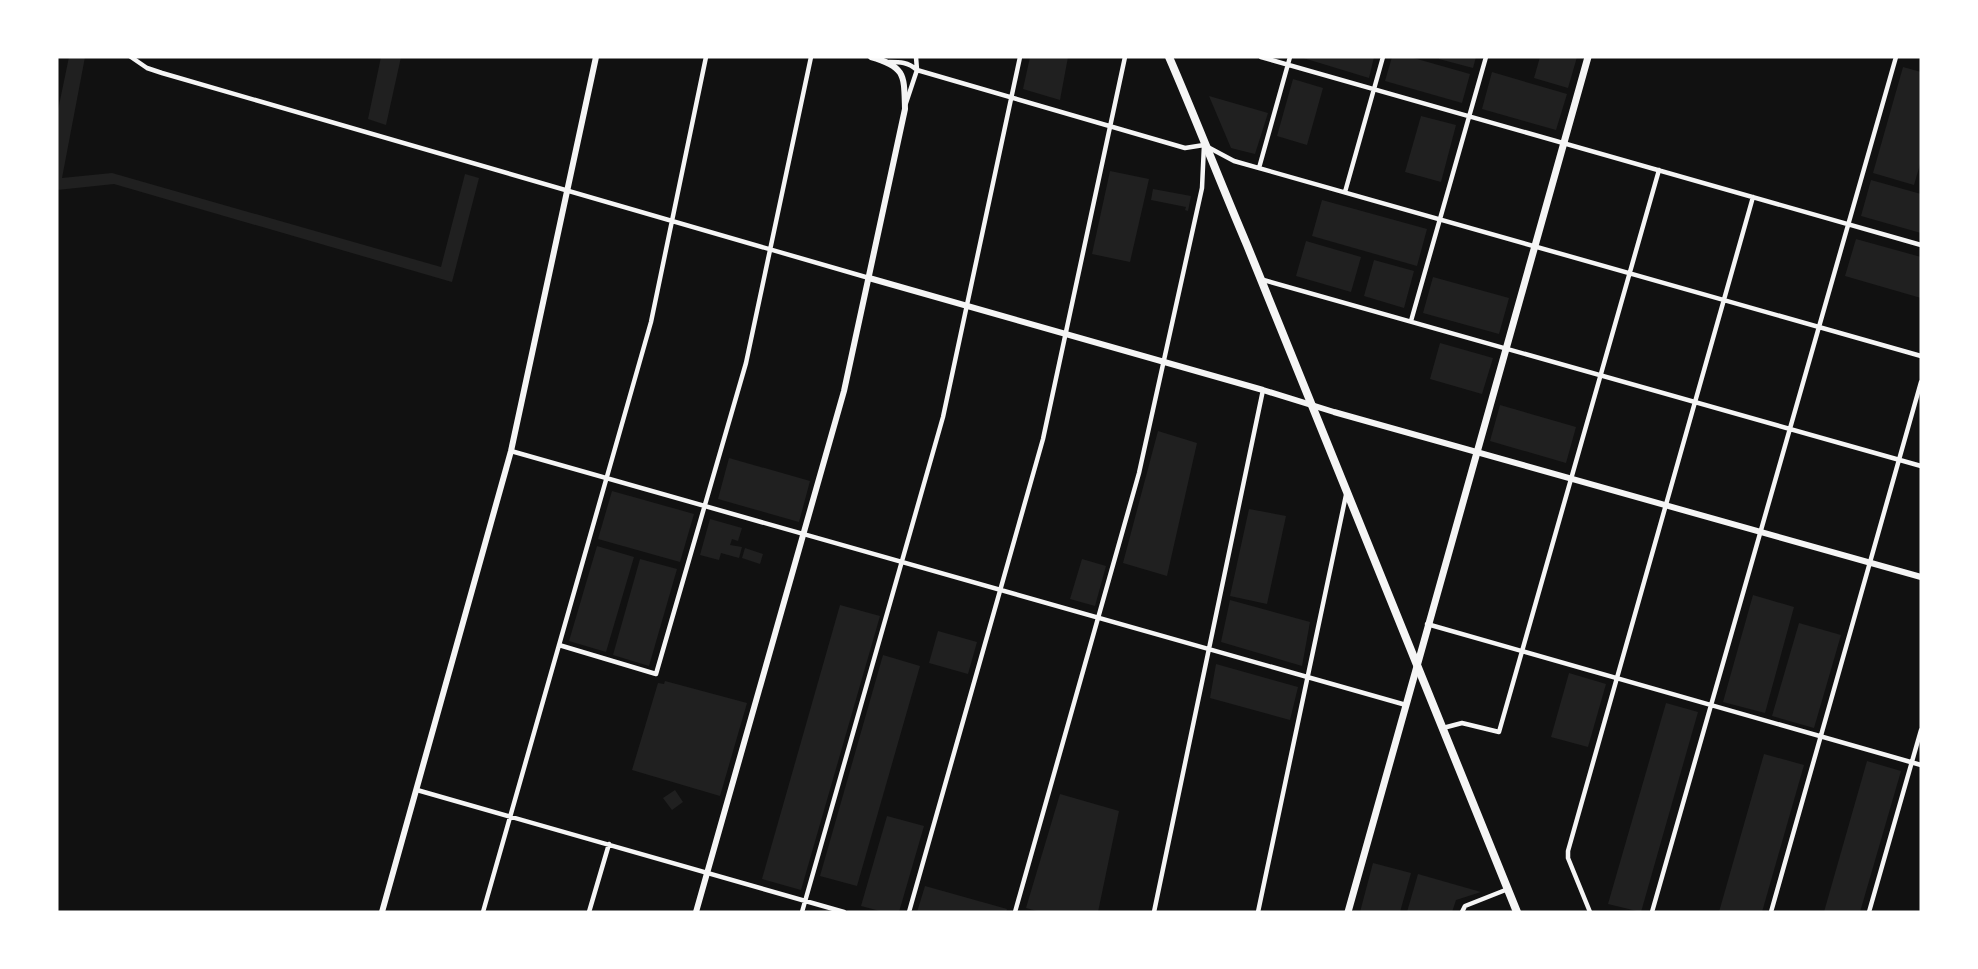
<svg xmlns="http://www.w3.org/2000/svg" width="1978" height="969" font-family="'Sofia Sans Condensed',sans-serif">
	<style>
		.green { fill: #202020 }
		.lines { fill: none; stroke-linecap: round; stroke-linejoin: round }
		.minor { stroke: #f5f5f5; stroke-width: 4.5 }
		.tertiary { stroke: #f5f5f5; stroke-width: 6 }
		.secondary { stroke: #f5f5f5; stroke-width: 7 }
		.primary { stroke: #f5f5f5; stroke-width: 8 }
	</style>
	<rect width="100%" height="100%" fill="#111"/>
	<path class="green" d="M 69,57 L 85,57 L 62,178 L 112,173 L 441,267 L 465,174 L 479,178 L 452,282 L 114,184 L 57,190 L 57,115 Z
		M 381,57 L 401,57 L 386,125 L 368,119 Z
		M 1030,57 L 1068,57 L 1060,100 L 1023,89 Z
		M 1300,57 L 1374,57 L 1369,78 Z
		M 1392,57 L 1410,57 L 1470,74 L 1462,103 L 1385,81 Z
		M 1439,57 L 1476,57 L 1473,68 L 1439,59 Z
		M 1540,57 L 1577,57 L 1568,88 L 1534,78 Z
		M 1903,67 L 1921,72 L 1921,161 L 1914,185 L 1873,173 Z
		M 1492,72 L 1567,94 L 1556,130 L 1482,109 Z
		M 1293,79 L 1323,88 L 1307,145 L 1277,136 Z
		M 1209,96 L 1268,113 L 1255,154 L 1231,148 Z
		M 1421,116 L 1456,125 L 1441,182 L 1405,172 Z
		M 1110,171 L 1149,179 L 1130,262 L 1092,254 Z
		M 1871,180 L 1921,194 L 1921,233 L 1861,216 Z
		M 1153,189 L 1191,196 L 1188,211 L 1185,210 L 1186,207 L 1151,200 Z
		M 1322,200 L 1427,229 L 1417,266 L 1312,236 Z
		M 1856,239 L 1921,257 L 1921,298 L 1845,276 Z
		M 1306,241 L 1361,257 L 1351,292 L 1296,276 Z
		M 1374,260 L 1414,271 L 1404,308 L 1364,296 Z
		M 1433,277 L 1509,298 L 1499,334 L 1423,313 Z
		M 1440,343 L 1493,358 L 1482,394 L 1430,379 Z
		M 1500,405 L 1576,427 L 1566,463 L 1490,441 Z
		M 1158,431 L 1197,443 L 1167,576 L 1123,563 Z
		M 729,458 L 810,481 L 799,522 L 718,499 Z
		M 612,491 L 694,514 L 680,562 L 598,539 Z
		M 1249,509 L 1286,516 L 1267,604 L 1230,596 Z
		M 710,519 L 742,528 L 738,541 L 732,539 L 730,545 L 742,547 L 739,558 L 721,553 L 719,560 L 700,555 Z
		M 597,546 L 634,557 L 606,652 L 569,641 Z
		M 745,548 L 763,554 L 760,564 L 742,558 Z
		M 640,559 L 677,569 L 649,666 L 613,655 Z
		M 1082,559 L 1106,566 L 1095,606 L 1070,599 Z
		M 1753,595 L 1794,607 L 1765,713 L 1723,702 Z
		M 1230,600 L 1310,622 L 1302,666 L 1221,642 Z
		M 840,605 L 880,616 L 801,890 L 762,879 Z
		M 1799,623 L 1841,635 L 1814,728 L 1772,716 Z
		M 938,631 L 977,642 L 968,674 L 929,663 Z
		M 883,655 L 920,666 L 857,886 L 820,876 Z
		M 1216,664 L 1298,687 L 1290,720 L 1210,698 Z
		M 1569,673 L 1606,684 L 1588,747 L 1551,737 Z
		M 665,681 L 747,703 L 720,796 L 632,770 L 658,683 L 664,684 Z
		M 1666,703 L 1698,712 L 1641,912 L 1608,904 Z
		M 1764,754 L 1804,765 L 1762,912 L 1719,912 Z
		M 1867,761 L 1901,771 L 1860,912 L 1824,912 Z
		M 675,790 L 683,802 L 672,810 L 663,798 Z
		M 1060,794 L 1119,811 L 1098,912 L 1041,912 L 1026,908 Z
		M 887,816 L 924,826 L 899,912 L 884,912 L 861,906 Z
		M 1373,863 L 1411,873 L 1400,912 L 1360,912 Z
		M 1418,874 L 1481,892 L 1456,900 L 1452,912 L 1407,912 Z
		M 925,886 L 1007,909 L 1006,912 L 917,912 Z"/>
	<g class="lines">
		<path class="minor" d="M 131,57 L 147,68 L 162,73 L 869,278
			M 1261,57 L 1921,245
			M 889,62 C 900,62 908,62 917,70 L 1185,148 L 1204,145 L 1234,161 L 1921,356
			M 906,103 L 917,70 L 916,57
			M 1259,168 L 1290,57
			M 1345,192 L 1383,57
			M 1260,279 L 1921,466
			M 1411,321 L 1486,57
			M 511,451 L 1406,705
			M 1427,624 L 1921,765
			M 559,645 L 656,674 L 746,363 L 811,57
			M 1443,728 L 1462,723 L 1499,732 L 1659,170
			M 417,790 L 844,912
			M 483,912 L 651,322 L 706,57
			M 589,912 L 609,844
			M 802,912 L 943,417 L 1020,57
			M 909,912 L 1043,439 L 1125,57
			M 1015,912 L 1139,473 L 1202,188 L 1204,145
			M 1154,912 L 1263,390
			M 1258,912 L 1346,495
			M 1462,912 L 1465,906 L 1508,889
			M 1590,912 L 1568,858 L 1568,851 L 1753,197
			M 1652,912 L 1896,57
			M 1771,912 L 1921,382
			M 1869,912 L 1921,730"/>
		<path class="tertiary" d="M 869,278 L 1263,390 L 1334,412 L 1921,577
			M 382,912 L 511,451 L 596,57
			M 696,912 L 844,391 L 905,109 C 904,75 906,67 871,57"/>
		<path class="secondary" d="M 1348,912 L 1588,57"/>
		<path class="primary" d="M 1169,57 C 1196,119 1220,182 1247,245 L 1517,912"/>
	</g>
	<rect width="1978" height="969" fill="none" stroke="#ffffff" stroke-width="117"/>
</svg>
